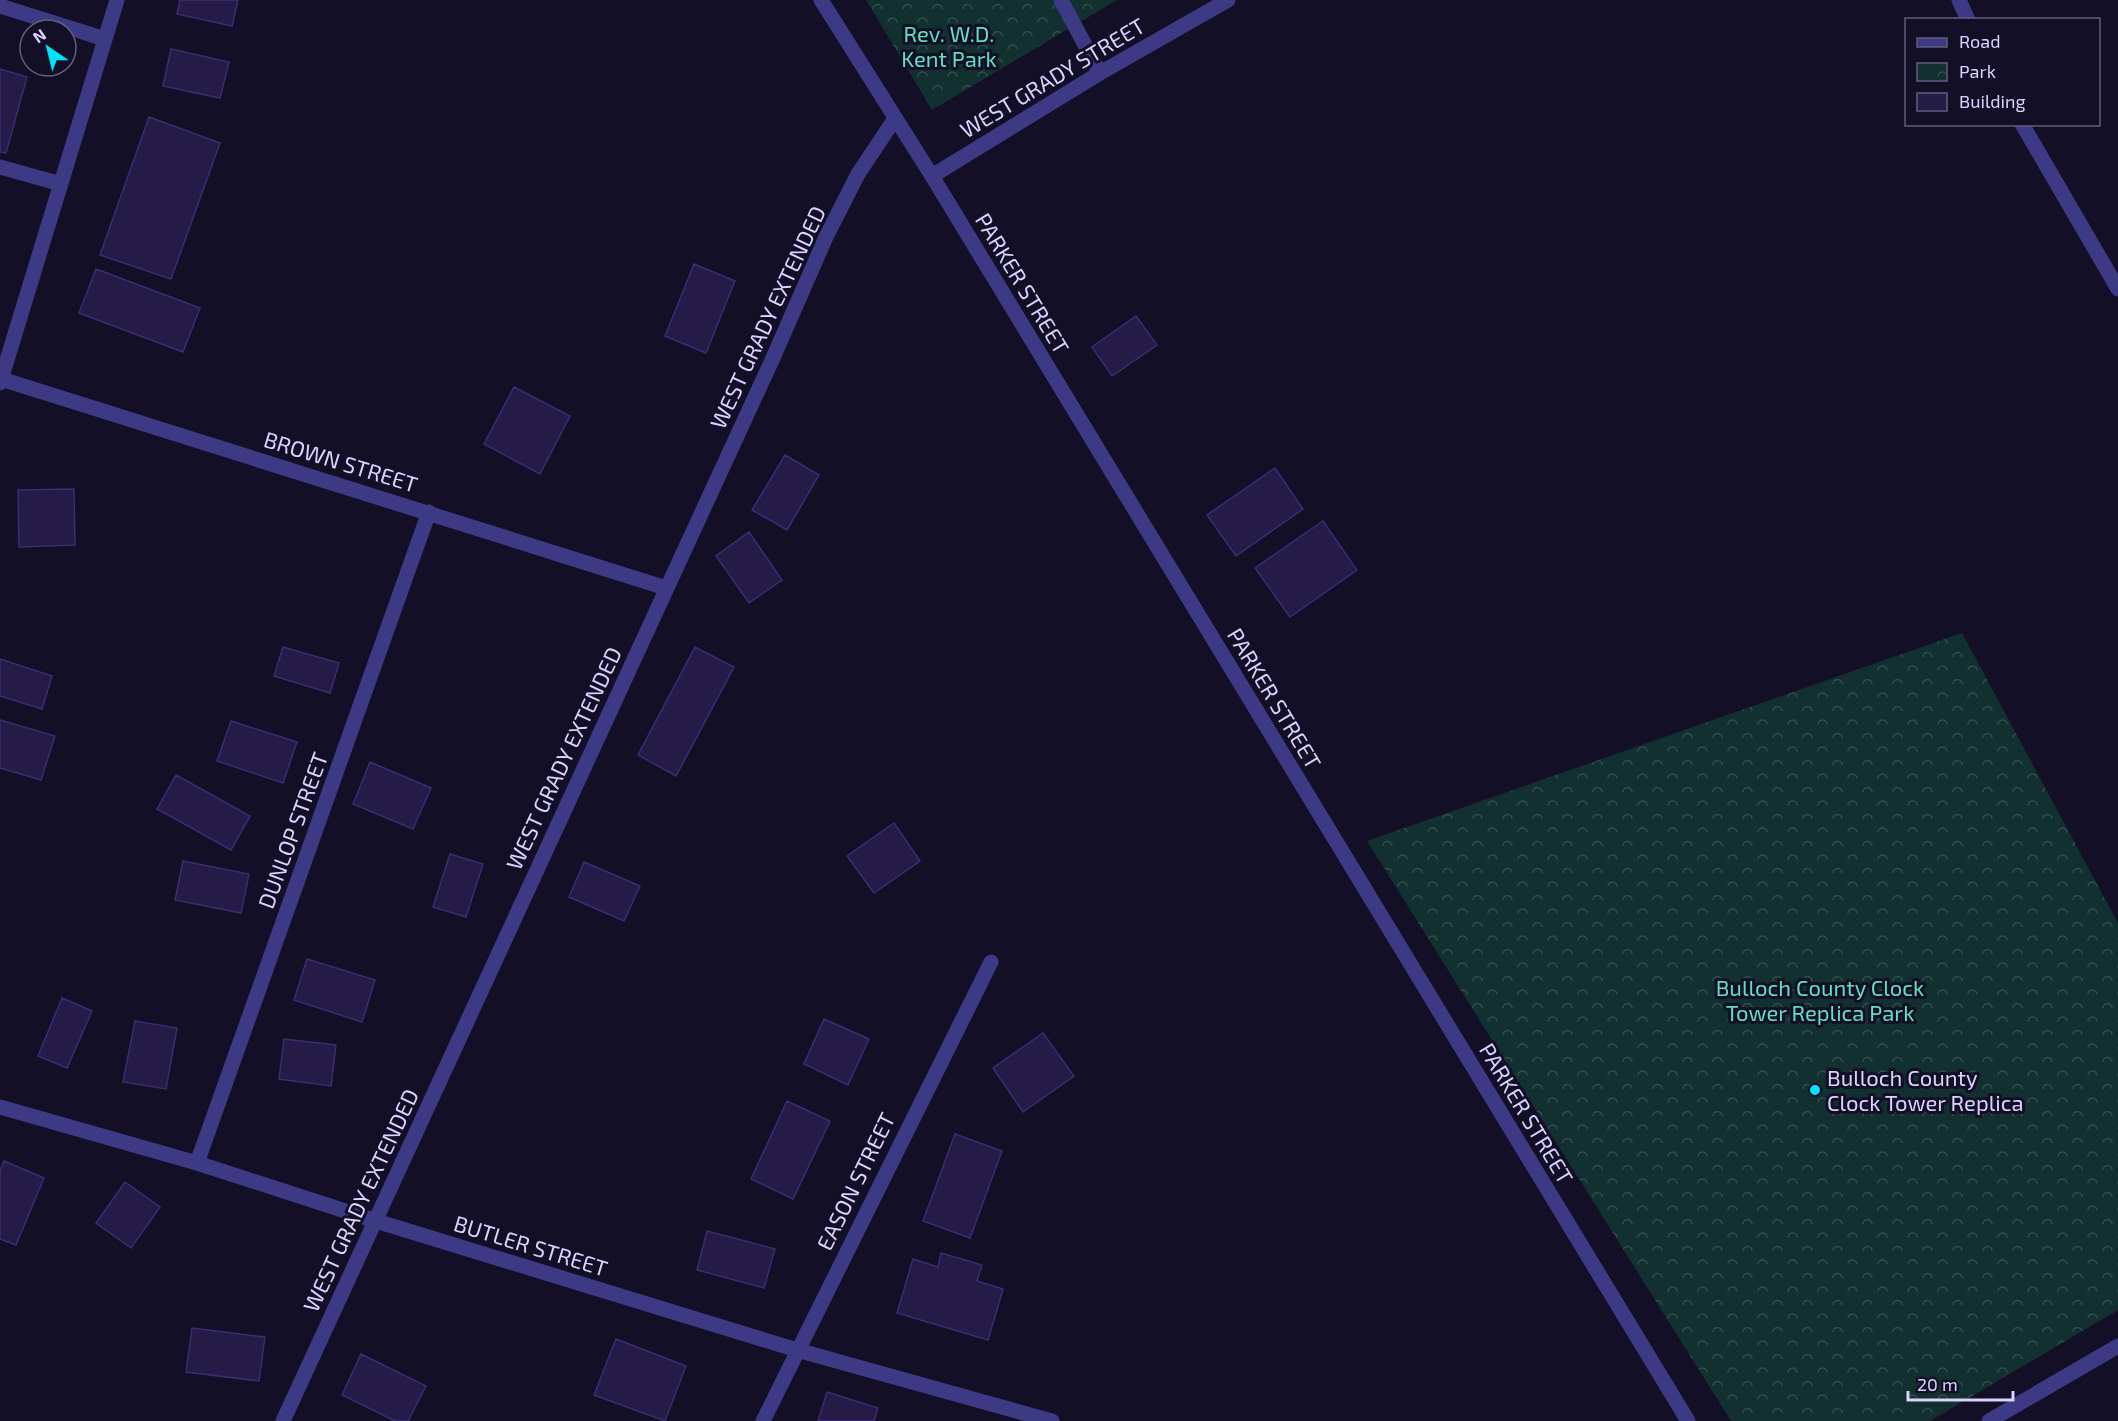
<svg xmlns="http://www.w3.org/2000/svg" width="2118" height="1421" font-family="'Exo 2',sans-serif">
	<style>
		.park { fill: url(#park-crowns) }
		.building { fill: #241b47; stroke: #3b2d73; stroke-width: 1.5 }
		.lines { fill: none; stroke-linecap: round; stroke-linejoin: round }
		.minor { stroke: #3d3a85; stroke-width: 15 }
		.poi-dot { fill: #00e5ff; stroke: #130f26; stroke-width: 2 }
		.labels { text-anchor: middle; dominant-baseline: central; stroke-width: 6; stroke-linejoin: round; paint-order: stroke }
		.park-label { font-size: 22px; fill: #5fe0c0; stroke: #130f26 }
		.street-label { font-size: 22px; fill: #d9d4ff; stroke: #130f26 }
		.poi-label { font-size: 22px; fill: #d9d4ff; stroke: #130f26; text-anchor: start }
	</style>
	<defs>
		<pattern id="park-crowns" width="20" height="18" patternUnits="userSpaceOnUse" patternTransform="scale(1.5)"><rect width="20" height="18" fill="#12302f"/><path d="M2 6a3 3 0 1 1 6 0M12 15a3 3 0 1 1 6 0" fill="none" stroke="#344d4e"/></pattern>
	</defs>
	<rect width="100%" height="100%" fill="#130f26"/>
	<path class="park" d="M 866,0 L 1117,0 L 932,110 Z
		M 1962,633 L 2118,923 L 2118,1310 L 1930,1421 L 1731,1421 L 1367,841 Z"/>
	<path class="building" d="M 180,0 L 238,0 L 232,26 L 177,14 Z
		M 171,49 L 229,62 L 220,98 L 163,86 Z
		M 0,69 L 27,77 L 6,153 L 0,152 Z
		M 149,117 L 220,143 L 171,279 L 100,255 Z
		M 694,264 L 735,281 L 706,353 L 665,336 Z
		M 96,269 L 200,308 L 183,352 L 79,313 Z
		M 1136,316 L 1157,345 L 1112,376 L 1092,347 Z
		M 514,387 L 570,416 L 540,474 L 484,444 Z
		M 785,455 L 819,475 L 787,530 L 752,510 Z
		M 1275,468 L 1303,509 L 1236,556 L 1207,515 Z
		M 74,489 L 75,545 L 19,547 L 18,490 Z
		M 1323,521 L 1357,570 L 1290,617 L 1255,568 Z
		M 749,532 L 782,580 L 749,603 L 716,556 Z
		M 283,647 L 339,663 L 330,693 L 274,676 Z
		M 695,647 L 734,667 L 676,776 L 638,755 Z
		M 0,659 L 52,676 L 42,709 L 0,696 Z
		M 0,720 L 55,736 L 41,780 L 0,768 Z
		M 231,721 L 297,742 L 283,783 L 217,761 Z
		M 370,762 L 431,788 L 413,829 L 353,804 Z
		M 176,775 L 250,816 L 231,850 L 157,809 Z
		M 894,823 L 920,861 L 874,893 L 847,856 Z
		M 450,854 L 483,864 L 466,917 L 433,907 Z
		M 183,861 L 249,874 L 241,913 L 175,900 Z
		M 584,862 L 640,886 L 624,921 L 569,897 Z
		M 307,959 L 375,980 L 362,1022 L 294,1000 Z
		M 62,998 L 92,1011 L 67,1068 L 38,1056 Z
		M 824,1019 L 869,1039 L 848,1085 L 804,1064 Z
		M 135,1021 L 177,1028 L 166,1089 L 123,1082 Z
		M 1043,1033 L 1074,1076 L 1023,1112 L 993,1068 Z
		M 284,1039 L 336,1045 L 331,1086 L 279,1079 Z
		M 787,1101 L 830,1121 L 793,1199 L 751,1179 Z
		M 955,1134 L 1002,1151 L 970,1238 L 923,1221 Z
		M 4,1161 L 44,1178 L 16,1245 L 0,1239 L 0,1171 Z
		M 125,1182 L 160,1207 L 131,1248 L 96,1223 Z
		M 707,1231 L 775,1249 L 764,1288 L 697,1270 Z
		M 941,1253 L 982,1265 L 977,1281 L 1003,1289 L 988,1340 L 897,1313 L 913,1259 L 938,1267 Z
		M 192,1328 L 265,1337 L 259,1381 L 186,1372 Z
		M 616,1339 L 686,1366 L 665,1421 L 594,1395 Z
		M 361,1354 L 426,1386 L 408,1421 L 395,1421 L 342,1395 Z
		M 827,1392 L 878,1408 L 874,1421 L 818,1421 Z"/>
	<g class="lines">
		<path class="minor" d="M 821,0 L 932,176 L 1688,1421
			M 1061,0 L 1100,73
			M 1959,0 L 1968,20
			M 0,6 L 105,39
			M 2022,124 L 2118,289
			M 0,167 L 61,184
			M 932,176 L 1100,73 L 1228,0
			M 1,379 L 666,588
			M 0,383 L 117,0
			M 0,1107 L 197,1163 L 376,1221 L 797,1350 L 1052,1421
			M 197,1163 L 429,512
			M 283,1421 L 773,358 L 826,237 L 858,174 L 894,120
			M 763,1421 L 991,962
			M 1989,1421 L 2118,1346"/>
	</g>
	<circle class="poi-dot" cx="1815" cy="1090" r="6"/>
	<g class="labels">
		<g class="park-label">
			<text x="949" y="33">Rev. W.D.<tspan x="949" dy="25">Kent Park</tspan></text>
			<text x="1820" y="987">Bulloch County Clock<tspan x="1820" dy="25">Tower Replica Park</tspan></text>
		</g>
		<g class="street-label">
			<text transform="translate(1052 77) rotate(-31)">WEST GRADY STREET</text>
			<text transform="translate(1023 283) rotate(59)">PARKER STREET</text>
			<text transform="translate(767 317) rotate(-65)">WEST GRADY EXTENDED</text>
			<text transform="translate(341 461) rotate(17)">BROWN STREET</text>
			<text transform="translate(1275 698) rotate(59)">PARKER STREET</text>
			<text transform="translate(563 758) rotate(-65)">WEST GRADY EXTENDED</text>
			<text transform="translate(292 830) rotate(-70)">DUNLOP STREET</text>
			<text transform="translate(1527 1113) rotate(59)">PARKER STREET</text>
			<text transform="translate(855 1181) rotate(-64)">EASON STREET</text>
			<text transform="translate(360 1200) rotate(-65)">WEST GRADY EXTENDED</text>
			<text transform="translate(531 1245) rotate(17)">BUTLER STREET</text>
		</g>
		<g class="poi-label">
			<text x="1827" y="1077">Bulloch County<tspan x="1827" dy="25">Clock Tower Replica</tspan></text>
		</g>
	</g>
	<rect x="1905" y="18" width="195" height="108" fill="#130f26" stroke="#625e7d" stroke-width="1.5"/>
	<rect x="1917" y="38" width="30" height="9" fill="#3d3a85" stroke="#625e7d" stroke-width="1.5"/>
	<text x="1959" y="48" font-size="18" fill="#d9d4ff">Road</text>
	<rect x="1917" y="63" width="30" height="18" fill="url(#park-crowns)" stroke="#625e7d" stroke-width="1.5"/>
	<text x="1959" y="78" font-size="18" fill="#d9d4ff">Park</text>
	<rect x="1917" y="93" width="30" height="18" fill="#241b47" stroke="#625e7d" stroke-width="1.5"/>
	<text x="1959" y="108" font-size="18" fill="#d9d4ff">Building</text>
	<g transform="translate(48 48) rotate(325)"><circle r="28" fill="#130f26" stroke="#625e7d" stroke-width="1.5"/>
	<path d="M0-4.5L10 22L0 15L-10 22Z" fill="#00e5ff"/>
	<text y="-9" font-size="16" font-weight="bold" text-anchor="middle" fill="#d9d4ff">N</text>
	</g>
	<path d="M1908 1391v9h105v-9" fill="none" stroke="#d9d4ff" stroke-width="3"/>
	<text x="1917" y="1391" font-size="18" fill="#d9d4ff" stroke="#130f26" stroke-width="4.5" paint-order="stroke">20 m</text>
</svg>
